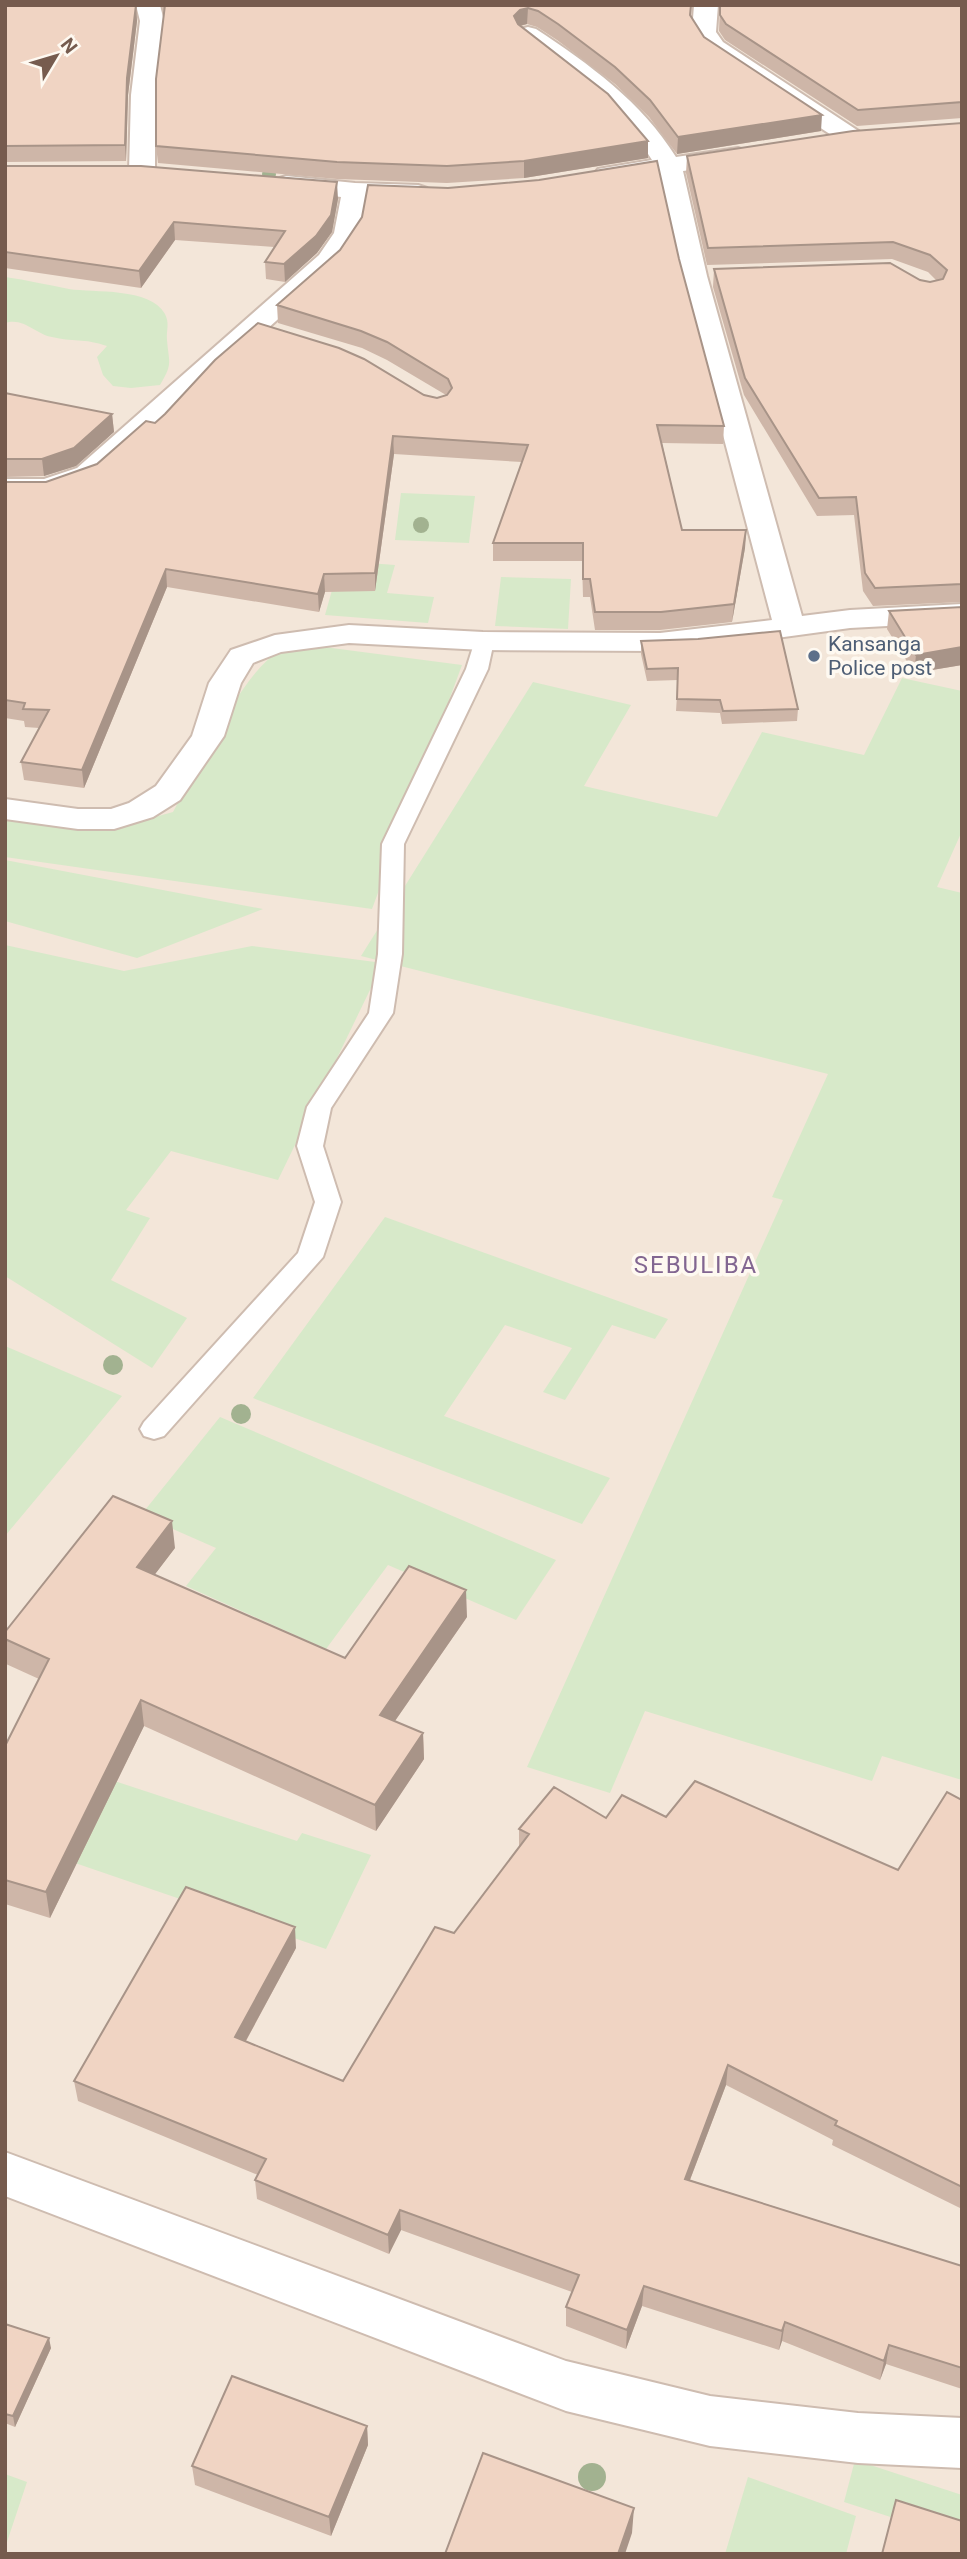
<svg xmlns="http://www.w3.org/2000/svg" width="967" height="2559" font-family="Roboto,sans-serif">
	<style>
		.residential { fill: #f3e6d9 }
		.green { fill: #d7e9c9 }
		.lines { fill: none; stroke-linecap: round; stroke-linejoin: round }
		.service-casing { stroke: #cebcb0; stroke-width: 4 }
		.minor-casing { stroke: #cebcb0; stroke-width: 4 }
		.service { fill: #fff; fill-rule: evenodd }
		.minor { fill: #fff; fill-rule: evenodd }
		.tree { fill: #a2b290 }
		.wall { fill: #ceb6a8 }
		.shaded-wall { fill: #a89488 }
		.building { fill: #f0d4c3; stroke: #a89488; stroke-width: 2 }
		.service-dot { fill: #5c6f8a; stroke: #fef9f1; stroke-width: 2.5 }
		.labels { text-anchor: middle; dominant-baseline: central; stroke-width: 7; stroke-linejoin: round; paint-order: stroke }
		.service-label { font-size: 21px; fill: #4e5e75; stroke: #fef9f1; text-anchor: start }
		.quarter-label { font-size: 24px; letter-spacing: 2px; fill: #826691; stroke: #fef9f1 }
	</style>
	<rect width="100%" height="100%" fill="#fcf5ea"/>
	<path class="residential" d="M 5,5 L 962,5 L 962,2554 L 5,2554 Z"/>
	<path class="green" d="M 5,277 C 27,280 48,285 69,289 C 94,293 150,287 165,314 C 170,324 166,330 167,340 C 169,364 173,363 160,385 L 131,388 L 113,386 L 103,375 L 97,357 L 107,346 C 84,338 72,342 52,337 C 35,334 24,317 5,323 Z
		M 401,493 L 475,496 L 469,543 L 395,540 Z
		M 302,558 L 395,565 L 387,593 L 434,597 L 428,623 L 325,615 L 336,576 Z
		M 501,577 L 571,579 L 568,629 L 495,626 Z
		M 324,647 L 462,665 L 372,909 L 5,857 L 5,814 L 115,828 L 173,812 C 193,776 245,666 281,651 C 292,646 312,648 324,647 Z
		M 902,678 L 962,691 L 962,831 L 937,887 L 962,893 L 962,1780 L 882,1756 L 872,1781 L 645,1711 L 610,1793 L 527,1767 L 783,1200 L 772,1197 L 828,1074 L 361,956 L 533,682 L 631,705 L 584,786 L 717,817 L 762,732 L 864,755 Z
		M 5,860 L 263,909 L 137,958 L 5,921 Z
		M 5,945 L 124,971 L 252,946 L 383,963 L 278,1180 L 171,1151 L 126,1210 L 150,1218 L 111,1280 L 187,1318 L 152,1368 L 5,1276 Z
		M 385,1217 L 668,1319 L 655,1339 L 612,1325 L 565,1400 L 543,1392 L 572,1348 L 505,1325 L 444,1416 L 610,1478 L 582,1524 L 253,1398 Z
		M 5,1346 L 122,1396 L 5,1536 Z
		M 220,1417 L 556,1560 L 516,1620 L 388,1565 L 326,1649 L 186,1586 L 216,1548 L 141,1515 Z
		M 5,1745 L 297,1841 L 302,1833 L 371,1855 L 326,1949 L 5,1839 Z
		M 855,2460 L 962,2495 L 962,2540 L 844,2502 Z
		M 5,2474 L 27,2482 L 5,2548 Z
		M 748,2477 L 856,2516 L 846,2554 L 725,2554 Z"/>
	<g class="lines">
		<defs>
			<path id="service" d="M 483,635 L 490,637 L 494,641 L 488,669 L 404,844 L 402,954 L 393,1013 L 331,1108 L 323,1146 L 341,1202 L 323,1257 L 164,1436 L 154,1439 L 144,1436 L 140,1429 L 144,1422 L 298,1253 L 315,1202 L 297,1146 L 307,1107 L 369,1013 L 378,954 L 382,844 L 466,669 L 476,637 Z"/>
			<path id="minor" d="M 136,5 L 160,5 L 164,21 L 155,95 L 155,172 L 151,177 L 142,180 L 133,177 L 129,172 L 131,95 L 140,21 Z
				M 694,5 L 718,5 L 716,32 L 723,42 L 860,132 L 864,137 L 860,142 L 851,145 L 842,142 L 705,52 L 692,32 Z
				M 528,27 L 536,29 C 589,64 642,102 676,157 L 738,148 L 747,151 L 751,156 L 747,161 L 738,164 L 683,171 L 707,276 L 802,616 L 850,610 L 962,604 L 962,622 L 850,628 L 697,649 L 660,651 L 483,650 L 349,643 L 281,652 L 253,663 L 241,683 L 224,736 L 180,800 L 153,817 L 114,829 L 78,829 L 5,819 L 5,799 L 78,809 L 111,809 L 129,803 L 156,786 L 192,736 L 209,683 L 231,650 L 275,635 L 349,625 L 483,632 L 660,633 L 772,620 L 681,276 L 658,175 L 607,182 L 598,179 L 594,174 L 598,169 L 652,160 C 621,108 568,73 520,39 L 516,34 L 520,29 Z
				M 286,176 L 355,183 L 418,185 L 427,188 L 431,193 L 427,198 L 418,201 L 366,199 L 360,233 L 338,266 L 97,480 L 47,497 L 5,497 L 5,479 L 44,479 L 77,468 L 319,255 L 334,233 L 341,197 L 277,189 L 273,184 L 277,179 Z
				M 5,2152 L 566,2361 L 710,2396 L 858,2413 L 962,2418 L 962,2468 L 858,2463 L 710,2446 L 566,2411 L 5,2196 Z"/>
		</defs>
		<use href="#service" class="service-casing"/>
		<use href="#minor" class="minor-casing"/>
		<use href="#service" class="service"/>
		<use href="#minor" class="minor"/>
	</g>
	<g class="tree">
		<circle cx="269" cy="174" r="7"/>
		<circle cx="421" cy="525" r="8"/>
		<circle cx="113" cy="1365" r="10"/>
		<circle cx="241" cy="1414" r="10"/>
		<circle cx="592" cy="2477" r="14"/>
	</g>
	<path class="wall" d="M 5,5 L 136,5 L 137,21 L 128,95 L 126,161 L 5,162 Z
		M 162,5 L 691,5 L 691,16 L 704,37 L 821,131 L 677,154 L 649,117 L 615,84 L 557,40 L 537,27 L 527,24 L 521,26 L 648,141 L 648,158 L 524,178 L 447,183 L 337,179 L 158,163 L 156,146 L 164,13 Z
		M 720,5 L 962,5 L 962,118 L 857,126 L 725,40 L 719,31 Z
		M 962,123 L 962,602 L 873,606 L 863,591 L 854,515 L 817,516 L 744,395 L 713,287 L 714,269 L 920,280 L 930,282 L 937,281 L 928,272 L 892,259 L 707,265 L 686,173 L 687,156 Z
		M 5,166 L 338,199 L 332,232 L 317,253 L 285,282 L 266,279 L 265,262 L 274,247 L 175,240 L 141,288 L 5,268 Z
		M 679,259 L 724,426 L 723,444 L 662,443 L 682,530 L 746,530 L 745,548 L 732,622 L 660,630 L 595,630 L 590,597 L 583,597 L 582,561 L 493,561 L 493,543 L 522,462 L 394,454 L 375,591 L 325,592 L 319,612 L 167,587 L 84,788 L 24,780 L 21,762 L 39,728 L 25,727 L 24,721 L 5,718 L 5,482 L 46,482 L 97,464 L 155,423 L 424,395 L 437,398 L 446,395 L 387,360 L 362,348 L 278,323 L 277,305 Z
		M 5,393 L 112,414 L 114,432 L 76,466 L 44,476 L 5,477 Z
		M 962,607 L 962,665 L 914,673 L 887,629 L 889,611 Z
		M 641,641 L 798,709 L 797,721 L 722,724 L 720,713 L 676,711 L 678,680 L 647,681 L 641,654 Z
		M 175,1548 L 154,1575 L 345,1658 L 467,1617 L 395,1721 L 423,1733 L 424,1759 L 376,1831 L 144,1726 L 50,1918 L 5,1904 L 5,1746 L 39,1679 L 6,1664 L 5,1632 Z
		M 962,1800 L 962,2209 L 832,2145 L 833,2140 L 726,2085 L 690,2180 L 962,2266 L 962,2389 L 886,2364 L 880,2380 L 782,2341 L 779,2350 L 642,2306 L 626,2349 L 566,2326 L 566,2307 L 572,2292 L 401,2230 L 389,2254 L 257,2199 L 255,2180 L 258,2175 L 78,2101 L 74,2081 L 296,1948 L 246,2041 L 343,2081 L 519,1848 L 519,1829 L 606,1818 L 666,1817 L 898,1870 Z
		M 5,2324 L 51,2348 L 15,2427 L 5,2423 Z
		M 367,2426 L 368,2445 L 331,2536 L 195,2485 L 192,2466 Z"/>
	<path class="shaded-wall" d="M 136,5 L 137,21 L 128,95 L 126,161 L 125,145 L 127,78 Z
		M 528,8 L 527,24 L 519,26 L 514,16 L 520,10 Z
		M 822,115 L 821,131 L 677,154 L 678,137 Z
		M 648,141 L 648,158 L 524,178 L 524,161 Z
		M 337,182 L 338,199 L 332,232 L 317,253 L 285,282 L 284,264 Z
		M 174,222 L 175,240 L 141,288 L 139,271 Z
		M 112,414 L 114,432 L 76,466 L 44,476 L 42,459 Z
		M 393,436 L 394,454 L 375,591 L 375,573 Z
		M 746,530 L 745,548 L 732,622 L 734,604 Z
		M 166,569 L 167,587 L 84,788 L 82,770 Z
		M 324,574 L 325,592 L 319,612 L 318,594 Z
		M 962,647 L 962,665 L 914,673 L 916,655 Z
		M 172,1521 L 175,1548 L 140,1594 L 137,1567 Z
		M 466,1590 L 467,1617 L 381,1741 L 380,1715 Z
		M 141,1700 L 144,1726 L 50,1918 L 46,1892 Z
		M 423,1733 L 424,1759 L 376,1831 L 375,1805 Z
		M 295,1927 L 296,1948 L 237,2057 L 235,2037 Z
		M 728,2065 L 726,2085 L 683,2198 L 685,2179 Z
		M 400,2210 L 401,2230 L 389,2254 L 388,2235 Z
		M 644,2286 L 642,2306 L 626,2349 L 627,2330 Z
		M 785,2322 L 782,2341 L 779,2350 L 782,2331 Z
		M 49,2338 L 51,2348 L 15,2427 L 13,2416 Z
		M 889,2345 L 886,2364 L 880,2380 L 884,2361 Z
		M 367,2426 L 368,2445 L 331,2536 L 329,2517 Z
		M 634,2508 L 632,2533 L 625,2554 L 618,2554 Z"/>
	<path class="building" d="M 5,5 L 136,5 L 127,78 L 125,145 L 5,146 Z
		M 165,5 L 691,5 L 690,15 L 704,37 L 822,115 L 678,137 L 650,100 L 615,67 L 558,24 L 538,11 L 528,8 L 520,10 L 514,16 L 518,24 L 608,94 L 648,141 L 524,161 L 447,166 L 337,162 L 156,146 L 156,79 Z
		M 720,5 L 962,5 L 962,102 L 858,110 L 726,24 L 720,15 Z
		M 962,123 L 962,584 L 875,588 L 865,573 L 856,497 L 819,498 L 745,378 L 714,269 L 890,263 L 920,280 L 930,282 L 943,279 L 947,270 L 930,255 L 893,242 L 708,248 L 687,156 L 853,131 Z
		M 657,161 L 679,259 L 724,426 L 657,425 L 682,530 L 746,530 L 734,604 L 661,612 L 595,612 L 590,579 L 583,579 L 583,543 L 493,543 L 528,445 L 393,436 L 375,573 L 324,574 L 318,594 L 166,569 L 82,770 L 21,762 L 49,710 L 23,709 L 25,703 L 5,700 L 5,482 L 46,482 L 97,464 L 146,421 L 155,423 L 165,414 L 215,360 L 258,323 L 339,348 L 364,359 L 424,395 L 437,398 L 447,395 L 452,388 L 448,379 L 387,342 L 361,331 L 277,305 L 340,250 L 362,217 L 368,185 L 448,188 L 539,180 Z
		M 5,166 L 141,166 L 337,182 L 331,215 L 316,236 L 284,264 L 265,262 L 285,231 L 174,222 L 139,271 L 5,252 Z
		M 5,393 L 112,414 L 74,448 L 42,459 L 5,459 Z
		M 962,607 L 962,647 L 916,655 L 889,611 Z
		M 780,631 L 798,709 L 723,711 L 720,700 L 677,699 L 678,668 L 647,669 L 641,641 L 698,639 Z
		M 113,1496 L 172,1521 L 137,1567 L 345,1658 L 409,1566 L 466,1590 L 380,1715 L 423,1733 L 375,1805 L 141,1700 L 46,1892 L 5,1880 L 5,1746 L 49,1659 L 5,1639 L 5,1632 Z
		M 695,1781 L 898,1870 L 947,1792 L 962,1800 L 962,2187 L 835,2125 L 837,2121 L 728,2065 L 685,2179 L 962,2266 L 962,2368 L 889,2345 L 884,2361 L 785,2322 L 782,2331 L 644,2286 L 627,2330 L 566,2307 L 579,2275 L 400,2210 L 388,2235 L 255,2180 L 266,2159 L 74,2081 L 186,1887 L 295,1927 L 235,2037 L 343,2081 L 435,1927 L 454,1933 L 529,1834 L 519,1829 L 554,1787 L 606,1818 L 622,1795 L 666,1817 Z
		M 5,2324 L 49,2338 L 13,2416 L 5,2414 Z
		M 232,2376 L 367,2426 L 329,2517 L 192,2466 Z
		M 483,2453 L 634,2508 L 618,2554 L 445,2554 Z
		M 896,2500 L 962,2521 L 962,2554 L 882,2554 Z"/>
	<circle class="service-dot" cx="814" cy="656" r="7"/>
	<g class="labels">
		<g class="service-label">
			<text x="828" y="644">Kansanga<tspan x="828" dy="24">Police post</tspan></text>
		</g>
		<g class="quarter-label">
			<text x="696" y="1265">SEBULIBA</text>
		</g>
	</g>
	<rect width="967" height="2559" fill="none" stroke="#765b4e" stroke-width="14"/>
	<g transform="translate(56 56) rotate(52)" stroke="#fef9f1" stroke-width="5" paint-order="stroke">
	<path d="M0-5L12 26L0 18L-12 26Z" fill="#765b4e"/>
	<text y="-10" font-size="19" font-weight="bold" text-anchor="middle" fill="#765b4e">N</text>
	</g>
</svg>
